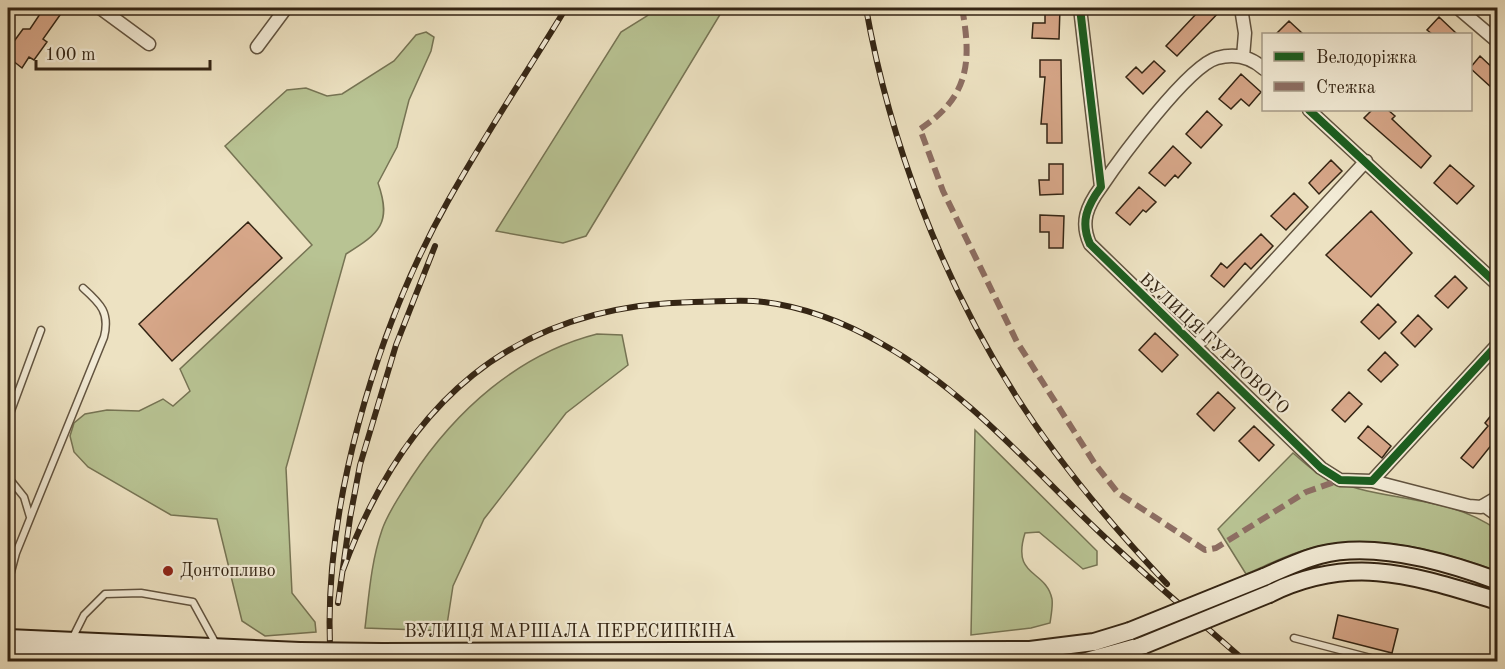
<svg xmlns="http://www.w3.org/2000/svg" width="1505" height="669" font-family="'Old Standard TT',serif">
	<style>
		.green { fill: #b8c393; stroke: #767454; stroke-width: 1.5 }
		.building { fill: #d6a688; stroke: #342514; stroke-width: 1.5 }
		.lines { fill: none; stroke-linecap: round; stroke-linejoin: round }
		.lane-casing { stroke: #625440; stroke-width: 9 }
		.street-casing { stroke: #625440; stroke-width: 15 }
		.secondary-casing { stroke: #342514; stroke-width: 20 }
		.lane { stroke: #f3ecd7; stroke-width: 6 }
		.street { stroke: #f3ecd7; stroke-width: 12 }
		.secondary { stroke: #f3ecd7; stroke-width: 16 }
		.rail-casing { stroke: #342514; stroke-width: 6 }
		.rail { stroke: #f3ecd7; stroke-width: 4; stroke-dasharray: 11; stroke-linecap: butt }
		.secondary-bridge-casing { stroke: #342514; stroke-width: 20; stroke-linecap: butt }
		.secondary-bridge { stroke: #f3ecd7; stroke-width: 16 }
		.quiet { stroke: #8d6e63; stroke-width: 6; stroke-dasharray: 12 6; stroke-linecap: butt }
		.cycleway-casing { stroke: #f3ecd7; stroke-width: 11 }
		.cycleway { stroke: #1b5e20; stroke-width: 8 }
		.poi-dot { fill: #8f2418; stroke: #f3ecd7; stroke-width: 2 }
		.labels { text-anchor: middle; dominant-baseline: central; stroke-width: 4.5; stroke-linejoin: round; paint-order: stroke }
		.street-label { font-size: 18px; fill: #342514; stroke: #f3ecd7 }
		.poi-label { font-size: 18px; fill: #342514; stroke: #f3ecd7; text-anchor: start }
	</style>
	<rect width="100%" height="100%" fill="#ede2c2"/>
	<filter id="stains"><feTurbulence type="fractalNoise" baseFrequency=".00333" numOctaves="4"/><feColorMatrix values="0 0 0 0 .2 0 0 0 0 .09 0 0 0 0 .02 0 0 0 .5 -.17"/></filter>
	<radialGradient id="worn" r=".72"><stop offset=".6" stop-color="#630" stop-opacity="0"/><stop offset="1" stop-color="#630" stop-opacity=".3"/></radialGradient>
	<path class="green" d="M 655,8 L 724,8 L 586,236 L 563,243 L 496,231 L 621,32 L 647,16 Z
		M 426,32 L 434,37 L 431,51 L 409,100 L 397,147 L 378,183 C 392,223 380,233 346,254 L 286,468 L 292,593 L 315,622 L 316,632 L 265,636 L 242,621 L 217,519 L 171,515 L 88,467 L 74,452 L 70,436 L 74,423 L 85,414 L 107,410 L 139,411 L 163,399 L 173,406 L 190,391 L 180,369 L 312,245 L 225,146 L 287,90 L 306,88 L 327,96 L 342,94 L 394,61 L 416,35 Z
		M 597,334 L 622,335 L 628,365 L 566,413 L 484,519 L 453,586 L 446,631 L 365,628 C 369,595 371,562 382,530 C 388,512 401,494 411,478 C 455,411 518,354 597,334 Z
		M 975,430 L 1097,551 L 1097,565 L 1083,569 L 1039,532 L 1025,533 C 1011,578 1046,569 1052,599 C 1053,606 1051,616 1050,623 L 1031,628 L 971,635 Z
		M 1293,453 C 1300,459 1309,468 1318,473 C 1373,504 1446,492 1497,530 L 1497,571 C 1444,552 1377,533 1320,546 C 1295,551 1270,564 1246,574 L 1218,529 Z"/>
	<path class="building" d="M 44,8 L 65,8 L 43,39 L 47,42 L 34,60 L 29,57 L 22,68 L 8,57 L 8,40 L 12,44 L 23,29 L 30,29 Z
		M 1045,8 L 1060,8 L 1059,39 L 1032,38 L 1033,23 L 1045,23 Z
		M 1192,8 L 1223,8 L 1177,56 L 1166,46 L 1198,12 Z
		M 1439,17 L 1457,34 L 1432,34 L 1427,30 Z
		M 1289,21 L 1303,34 L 1276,34 Z
		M 1480,56 L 1497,72 L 1497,85 L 1493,89 L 1470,68 Z
		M 1040,60 L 1061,60 L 1062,143 L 1047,143 L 1047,124 L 1041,124 L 1045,77 L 1040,77 Z
		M 1154,61 L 1165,71 L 1143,94 L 1126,77 L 1136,67 L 1142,73 Z
		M 1241,74 L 1261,92 L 1249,106 L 1241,99 L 1231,109 L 1219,99 Z
		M 1372,110 L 1388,110 L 1395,116 L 1392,119 L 1431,156 L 1421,168 L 1364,118 Z
		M 1207,111 L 1222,125 L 1201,148 L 1186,134 Z
		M 1173,146 L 1191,163 L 1178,178 L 1175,175 L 1165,186 L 1149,173 Z
		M 1331,160 L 1342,171 L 1319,194 L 1309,183 Z
		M 1049,164 L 1063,164 L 1063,194 L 1040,195 L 1039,180 L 1049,180 Z
		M 1450,165 L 1474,186 L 1457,204 L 1434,183 Z
		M 1139,187 L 1156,202 L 1146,212 L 1143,210 L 1130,225 L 1116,213 Z
		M 1294,193 L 1308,207 L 1286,230 L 1271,216 Z
		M 1371,211 L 1412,253 L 1371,297 L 1326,255 Z
		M 1040,215 L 1064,216 L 1063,248 L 1049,248 L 1049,232 L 1040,232 Z
		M 248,222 L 282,258 L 172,361 L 139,324 Z
		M 1261,234 L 1273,246 L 1251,269 L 1245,263 L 1224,287 L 1211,276 L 1221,263 L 1227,268 Z
		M 1455,276 L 1467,288 L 1448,308 L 1435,296 Z
		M 1378,304 L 1396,322 L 1379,339 L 1361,322 Z
		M 1418,315 L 1432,329 L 1415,347 L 1401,333 Z
		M 1155,333 L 1178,355 L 1162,372 L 1139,350 Z
		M 1385,352 L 1398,365 L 1381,382 L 1368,370 Z
		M 1218,392 L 1235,408 L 1214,431 L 1197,414 Z
		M 1349,392 L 1362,404 L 1345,422 L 1332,410 Z
		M 1497,408 L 1497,438 L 1473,468 L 1461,458 L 1488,426 L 1485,423 Z
		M 1254,426 L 1274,445 L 1259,461 L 1239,441 Z
		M 1368,426 L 1391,446 L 1382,458 L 1358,438 Z
		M 1338,615 L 1398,629 L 1392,653 L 1333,638 Z"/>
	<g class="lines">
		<defs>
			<path id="lane" d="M 8,419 L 41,330
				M 8,477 L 24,497 L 30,517
				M 1481,507 L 1498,519
				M 8,583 L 16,553 L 104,337 C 110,313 101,304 83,288
				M 1294,638 L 1386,662
				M 72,639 L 84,615 L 105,594 L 141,593 L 193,602 L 216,644"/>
			<path id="street" d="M 100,8 L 149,44
				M 1080,8 L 1101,187 C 1087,206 1080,222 1090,244 L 1321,468 L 1340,480 L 1372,481 L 1498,344
				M 1241,8 L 1245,33 L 1243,57
				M 1458,8 L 1498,42
				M 257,47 L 286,8
				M 1309,110 L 1498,285
				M 1101,187 C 1119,160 1188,66 1217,58 C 1235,53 1251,57 1264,69
				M 1196,346 L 1366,161
				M 1372,481 L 1469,506 L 1481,507 L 1498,497"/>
			<path id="secondary" d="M 1264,577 C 1282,569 1301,560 1320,555 C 1374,541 1447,562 1498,581
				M 1269,594 C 1352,553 1415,576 1498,601
				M 8,638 L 300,651
				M 8,650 L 236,662
				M 382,652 L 1030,650 L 1094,642 L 1130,631
				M 1083,662 L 1144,645"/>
		</defs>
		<use href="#lane" class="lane-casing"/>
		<use href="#street" class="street-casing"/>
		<use href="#secondary" class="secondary-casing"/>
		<use href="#lane" class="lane"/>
		<use href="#street" class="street"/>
		<use href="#secondary" class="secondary"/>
		<defs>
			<path id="rail" d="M 866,8 C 890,143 942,280 1016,396 C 1059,463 1112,526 1167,584
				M 343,570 C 404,404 512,305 694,302 C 717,302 742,299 764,302 C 805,307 848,324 884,345 C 965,391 1027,463 1094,527 C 1143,574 1195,617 1246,662
				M 338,603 L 350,518 L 360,465 L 396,345 L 435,246
				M 331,662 C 320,515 376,329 448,201 C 485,135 527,72 566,8"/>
		</defs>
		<use href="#rail" class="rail-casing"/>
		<use href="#rail" class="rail"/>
		<defs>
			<path id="secondary-bridge" d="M 1130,631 L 1264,577
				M 1144,645 L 1269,594
				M 300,651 L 382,652"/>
		</defs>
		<use href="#secondary-bridge" class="secondary-bridge-casing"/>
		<use href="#secondary-bridge" class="secondary-bridge"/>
		<path class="quiet" d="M 962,8 C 972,62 969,97 920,129 L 943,191 L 1017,342 L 1095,464 L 1118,493 L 1205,550 L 1216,548 L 1306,492 L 1340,480"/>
		<defs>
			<path id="cycleway" d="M 1080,8 L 1101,187 C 1087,206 1080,222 1090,244 L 1321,468 L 1340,480 L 1372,481 L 1498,344
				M 1309,110 L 1498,285"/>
		</defs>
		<use href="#cycleway" class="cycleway-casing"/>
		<use href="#cycleway" class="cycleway"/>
	</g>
	<circle class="poi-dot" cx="168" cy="571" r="6"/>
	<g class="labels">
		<g class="street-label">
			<text transform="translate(1214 344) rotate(43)">ВУЛИЦЯ ГУРТОВОГО</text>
			<text x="570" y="632">ВУЛИЦЯ МАРШАЛА ПЕРЕСИПКІНА</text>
		</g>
		<g class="poi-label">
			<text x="180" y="571">Донтопливо</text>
		</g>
	</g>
	<rect width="1505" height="669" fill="none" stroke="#ede2c2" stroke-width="30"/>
	<rect x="9" y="9" width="1487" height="651" fill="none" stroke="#342514" stroke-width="3"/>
	<rect x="15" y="15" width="1475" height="639" fill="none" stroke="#342514" stroke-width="1.5"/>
	<rect x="1262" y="33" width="210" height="78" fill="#f3ecd7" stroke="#a79c89" stroke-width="1.5"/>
	<rect x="1274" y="52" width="30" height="9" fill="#1b5e20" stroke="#a79c89" stroke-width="1.5"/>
	<text x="1316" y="63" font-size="18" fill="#342514">Велодоріжка</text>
	<rect x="1274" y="82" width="30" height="9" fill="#8d6e63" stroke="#a79c89" stroke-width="1.5"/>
	<text x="1316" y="93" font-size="18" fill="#342514">Стежка</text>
	<path d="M36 60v9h174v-9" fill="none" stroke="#342514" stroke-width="3"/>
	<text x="45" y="60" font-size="18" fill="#342514" stroke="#f3ecd7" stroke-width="4.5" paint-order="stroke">100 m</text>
	<rect width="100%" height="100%" filter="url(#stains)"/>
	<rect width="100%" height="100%" fill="url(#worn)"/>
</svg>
